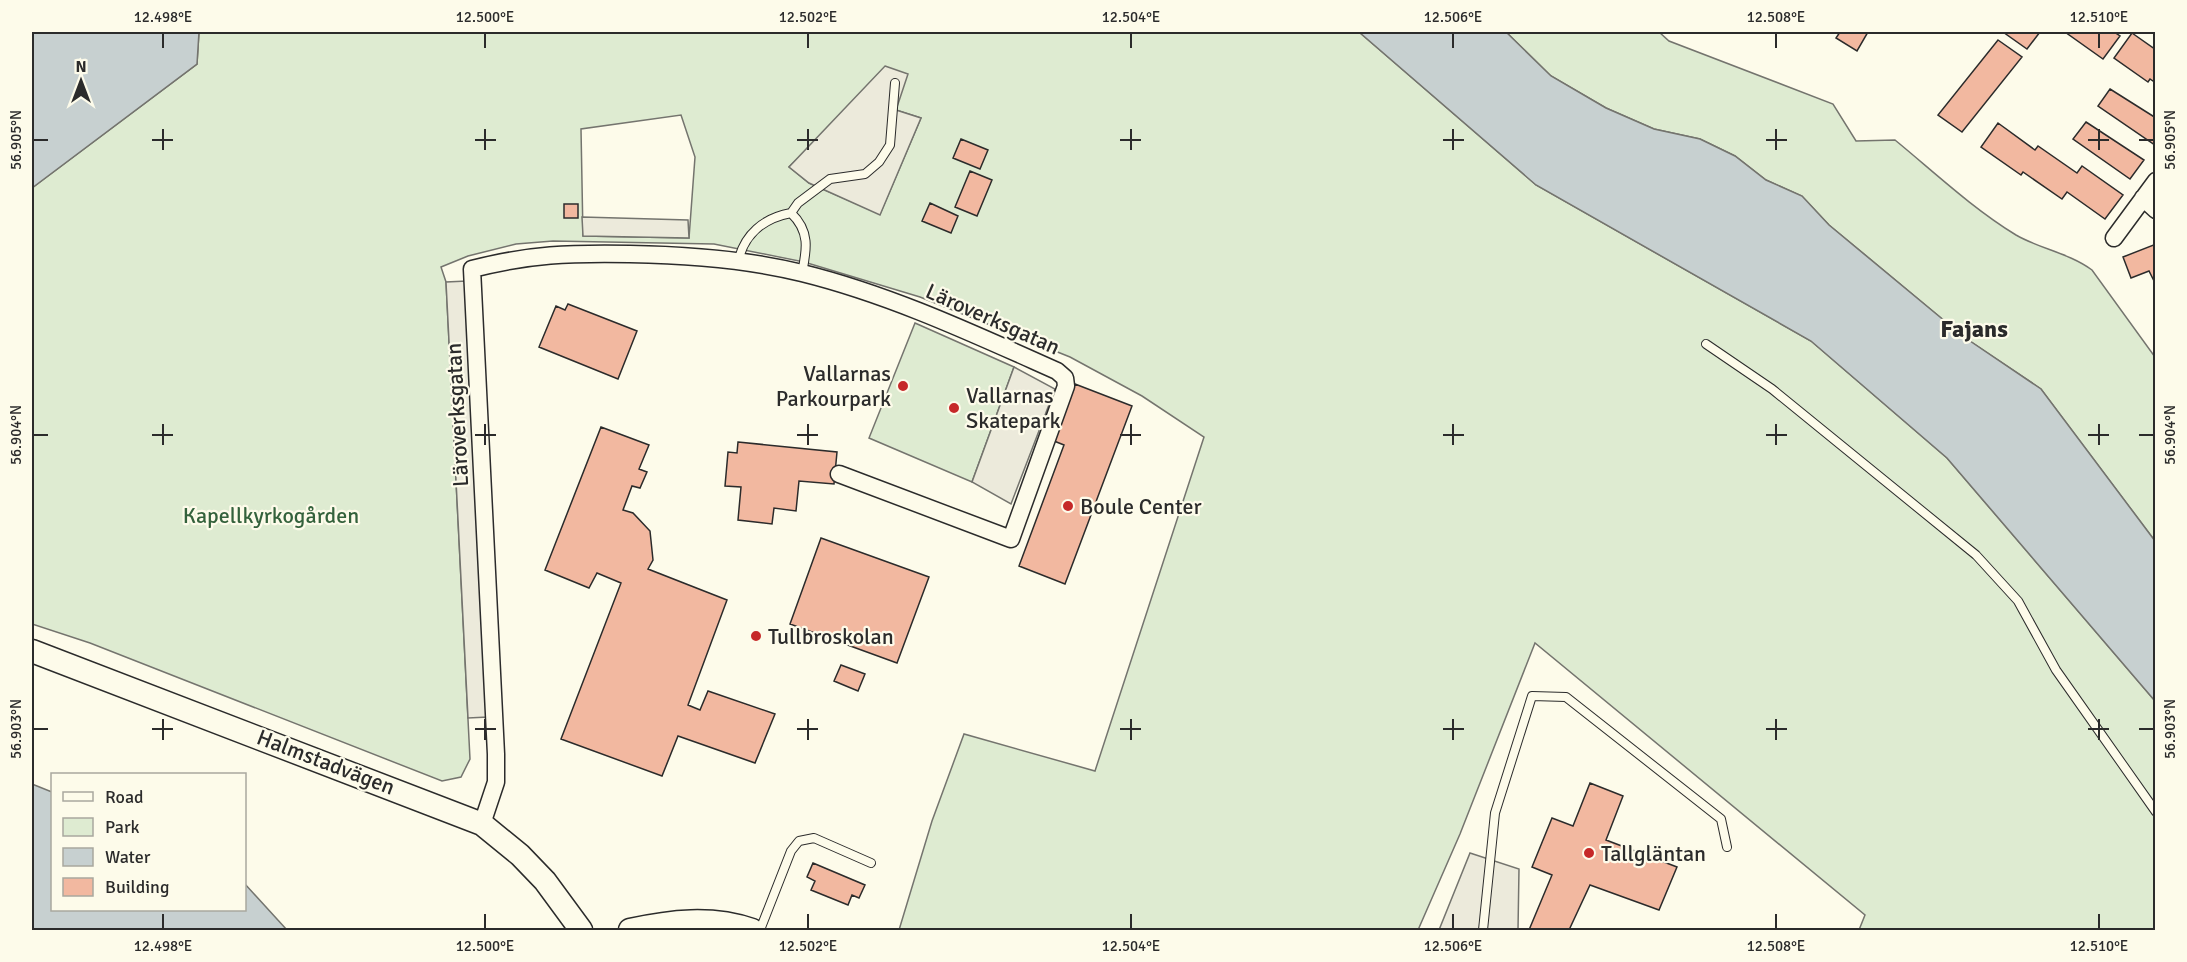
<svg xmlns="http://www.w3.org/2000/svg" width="2187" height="962" font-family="Signika,sans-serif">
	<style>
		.green { fill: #deebd1; stroke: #74746e; stroke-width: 1.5; fill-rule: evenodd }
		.parking { fill: #eceadb; stroke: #74746e; stroke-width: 1.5 }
		.water { fill: #c7d0d0; stroke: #74746e; stroke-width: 1.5 }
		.building { fill: #f2b8a0; stroke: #2b2b2b; stroke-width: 1.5 }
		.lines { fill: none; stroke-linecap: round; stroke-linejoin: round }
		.service-casing { stroke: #2b2b2b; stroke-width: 10 }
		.minor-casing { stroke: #2b2b2b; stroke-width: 19 }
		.secondary-casing { stroke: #2b2b2b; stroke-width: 25 }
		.service { stroke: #fdfbea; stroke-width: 8 }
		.minor { stroke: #fdfbea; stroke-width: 16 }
		.secondary { stroke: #fdfbea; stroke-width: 22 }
		.ticks { fill: none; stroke: #2b2b2b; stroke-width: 2 }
		.poi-dot { fill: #c62828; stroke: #fdfbea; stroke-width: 2 }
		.labels { text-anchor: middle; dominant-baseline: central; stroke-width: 4.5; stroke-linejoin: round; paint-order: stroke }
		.street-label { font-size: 22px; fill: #2b2b2b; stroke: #fdfbea }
		.poi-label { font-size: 22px; fill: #2b2b2b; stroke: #fdfbea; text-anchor: start }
		.park-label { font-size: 22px; fill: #34623c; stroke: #fdfbea }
		.neighbourhood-label { font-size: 24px; font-weight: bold; fill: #2b2b2b; stroke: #fdfbea }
		.neatline { fill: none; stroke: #2b2b2b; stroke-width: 2 }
		.ticks-label { font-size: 15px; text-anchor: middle; fill: #2b2b2b }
	</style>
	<rect width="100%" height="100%" fill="#fdfbea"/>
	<path class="green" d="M 199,32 L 1359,32 L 1536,185 L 1811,341 L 1947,458 L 2155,701 L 2155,930 L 1859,930 L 1865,915 L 1535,643 L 1460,834 L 1418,930 L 899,930 L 932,821 L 964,734 L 1095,771 L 1204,437 L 1142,396 L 1070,357 L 920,297 L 804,262 L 714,244 L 553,241 L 516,244 L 468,256 L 441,267 L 446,282 L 470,759 L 461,777 L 442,781 L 90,643 L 32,624 L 32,188 L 197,64 ZM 896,110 L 921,118 L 880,214 L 809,183 L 789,167 L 819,138 ZM 681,115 L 695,157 L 689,238 L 583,236 L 581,129 Z
		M 1506,32 L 1659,32 L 1669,41 L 1833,104 L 1856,141 L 1895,140 C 1934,172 1972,208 2016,235 C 2040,249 2069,253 2092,270 L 2155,357 L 2155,541 L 2041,389 L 1964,337 L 1829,225 L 1802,196 L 1766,180 L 1735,156 L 1700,139 L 1654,129 L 1606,108 L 1551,76 Z
		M 915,323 L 1014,367 L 972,482 L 869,438 Z"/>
	<path class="parking" d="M 885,66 L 908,74 L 896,110 L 921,118 L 880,215 L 809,183 L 789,167 Z
		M 582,217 L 688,220 L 689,238 L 583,236 Z
		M 467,281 L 488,717 L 468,718 L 446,282 Z
		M 1014,367 L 1055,389 L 1011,504 L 972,482 Z
		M 1470,853 L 1519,869 L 1518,930 L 1439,930 Z"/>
	<path class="water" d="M 32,32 L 199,32 L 197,64 L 32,188 Z
		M 1359,32 L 1506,32 L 1551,76 L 1606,108 L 1654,129 L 1700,139 L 1735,156 L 1766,180 L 1802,196 L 1829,225 L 1964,337 L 2041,389 L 2155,541 L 2155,701 L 1947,458 L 1811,341 L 1536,185 Z
		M 32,784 L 52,792 L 52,910 L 244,910 L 245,884 L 287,930 L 32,930 Z"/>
	<path class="building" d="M 1840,32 L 1868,32 L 1857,51 L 1836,38 Z
		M 2003,32 L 2040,32 L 2027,49 Z
		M 2065,32 L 2114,32 L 2120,36 L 2103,59 Z
		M 2132,33 L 2156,50 L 2156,83 L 2150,79 L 2148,82 L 2114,58 Z
		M 1998,40 L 2022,57 L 1962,132 L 1938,115 Z
		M 2110,89 L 2156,118 L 2155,145 L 2098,106 Z
		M 2086,122 L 2144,160 L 2130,179 L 2073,139 Z
		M 1998,123 L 2035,150 L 2038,146 L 2077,173 L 2082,166 L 2123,195 L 2105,219 L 2067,192 L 2062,199 L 2023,172 L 2021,175 L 1981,147 Z
		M 961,139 L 988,150 L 980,169 L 953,158 Z
		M 970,171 L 992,180 L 977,216 L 955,207 Z
		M 930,203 L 958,216 L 951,233 L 922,221 Z
		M 564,204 L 578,204 L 578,218 L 564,218 Z
		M 2156,244 L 2156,285 L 2149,271 L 2131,278 L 2123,257 Z
		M 568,304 L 637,331 L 618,379 L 539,347 L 556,306 L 565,310 Z
		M 1075,384 L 1132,406 L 1065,584 L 1019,566 L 1064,445 L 1054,441 Z
		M 601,427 L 649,445 L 639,469 L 647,472 L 640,488 L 632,486 L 623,510 L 633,513 L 650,531 L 653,560 L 648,569 L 727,600 L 688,705 L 700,710 L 708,691 L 775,714 L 755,763 L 678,736 L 662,776 L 561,739 L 621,583 L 597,573 L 589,588 L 545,570 Z
		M 738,442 L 837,452 L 834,484 L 799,481 L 796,511 L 774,508 L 772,524 L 738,520 L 741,487 L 725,486 L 728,452 L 737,453 Z
		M 821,538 L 929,577 L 897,663 L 790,624 Z
		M 841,665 L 865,674 L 858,691 L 834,681 Z
		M 1590,783 L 1623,796 L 1606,840 L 1677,867 L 1659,910 L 1590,885 L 1569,930 L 1529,930 L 1552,875 L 1532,867 L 1552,818 L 1573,826 Z
		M 813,863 L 865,885 L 859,898 L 852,895 L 848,905 L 811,890 L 815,881 L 807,877 Z"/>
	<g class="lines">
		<defs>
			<path id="service" d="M 791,213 C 810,231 807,249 802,273
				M 738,262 C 744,234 764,218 791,213 L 798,203 L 830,179 L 865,174 L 879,162 L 890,145 L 895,83
				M 1706,344 L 1772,389 L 1976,555 L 2018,601 L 2056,670 L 2156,812
				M 760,930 L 791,851 L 799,841 L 814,838 L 871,863
				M 1483,930 L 1495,813 L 1532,696 L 1566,697 L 1721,819 L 1727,847"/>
			<path id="minor" d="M 2143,198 L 2156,210
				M 2114,238 L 2156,181
				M 482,824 L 496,782 L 496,754 L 472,269 C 531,254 569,253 630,254 C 687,255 746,259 802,273 C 891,295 974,334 1057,371 L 1065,378 L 1066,386 L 1011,539 L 839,474"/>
			<path id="secondary" d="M 32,651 L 482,824 L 520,855 L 545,881 L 581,930
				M 630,930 C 670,921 712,916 752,930"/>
		</defs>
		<use href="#service" class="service-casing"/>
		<use href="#minor" class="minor-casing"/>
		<use href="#secondary" class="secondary-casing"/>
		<use href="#service" class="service"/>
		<use href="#minor" class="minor"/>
		<use href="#secondary" class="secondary"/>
	</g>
	<path class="ticks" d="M 163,33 L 163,48M 485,33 L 485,48M 808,33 L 808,48M 1131,33 L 1131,48M 1453,33 L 1453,48M 1776,33 L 1776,48M 2099,33 L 2099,48M 163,129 L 163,150M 485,129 L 485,150M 808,129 L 808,150M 1131,129 L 1131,150M 1453,129 L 1453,150M 1776,129 L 1776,150M 2099,129 L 2099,150M 33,140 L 48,140M 152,140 L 173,140M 475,140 L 496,140M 797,140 L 818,140M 1120,140 L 1141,140M 1443,140 L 1464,140M 1766,140 L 1787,140M 2088,140 L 2109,140M 2139,140 L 2154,140M 163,424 L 163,445M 485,424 L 485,445M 808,424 L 808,445M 1131,424 L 1131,445M 1453,424 L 1453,445M 1776,424 L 1776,445M 2099,424 L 2099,445M 33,435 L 48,435M 152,435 L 173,435M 475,435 L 496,435M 797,435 L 818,435M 1120,435 L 1141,435M 1443,435 L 1464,435M 1766,435 L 1787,435M 2088,435 L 2109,435M 2139,435 L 2154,435M 163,719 L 163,740M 485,719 L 485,740M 808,719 L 808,740M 1131,719 L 1131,740M 1453,719 L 1453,740M 1776,719 L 1776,740M 2099,719 L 2099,740M 33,729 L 48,729M 152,729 L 173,729M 475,729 L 496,729M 797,729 L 818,729M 1120,729 L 1141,729M 1443,729 L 1464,729M 1766,729 L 1787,729M 2088,729 L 2109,729M 2139,729 L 2154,729M 163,914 L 163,929M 485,914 L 485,929M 808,914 L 808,929M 1131,914 L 1131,929M 1453,914 L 1453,929M 1776,914 L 1776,929M 2099,914 L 2099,929"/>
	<g class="poi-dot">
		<circle cx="903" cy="386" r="6"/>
		<circle cx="954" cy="408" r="6"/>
		<circle cx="1068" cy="506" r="6"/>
		<circle cx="756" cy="636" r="6"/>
		<circle cx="1589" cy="853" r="6"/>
	</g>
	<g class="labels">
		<g class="street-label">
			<text transform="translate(993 319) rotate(24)">Läroverksgatan</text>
			<text transform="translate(457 415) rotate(-93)">Läroverksgatan</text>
			<text transform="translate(326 762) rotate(21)">Halmstadvägen</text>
		</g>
		<g class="poi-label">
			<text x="891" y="373" text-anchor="end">Vallarnas<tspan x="891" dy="25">Parkourpark</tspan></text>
			<text x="966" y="395">Vallarnas<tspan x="966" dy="25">Skatepark</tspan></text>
			<text x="1080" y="506">Boule Center</text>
			<text x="768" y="636">Tullbroskolan</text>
			<text x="1601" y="853">Tallgläntan</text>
		</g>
		<g class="park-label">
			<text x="271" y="515">Kapellkyrkogården</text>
		</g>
		<g class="neighbourhood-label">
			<text x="1974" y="329">Fajans</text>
		</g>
	</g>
	<rect width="2187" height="962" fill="none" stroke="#fdfbea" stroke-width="66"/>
	<rect x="51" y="773" width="195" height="138" fill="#fdfbea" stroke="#a9a89e" stroke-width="1.5"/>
	<rect x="63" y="792" width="30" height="9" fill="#fdfbea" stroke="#a9a89e" stroke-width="1.5"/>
	<text x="105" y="803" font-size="18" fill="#2b2b2b">Road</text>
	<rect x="63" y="818" width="30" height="18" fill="#deebd1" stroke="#a9a89e" stroke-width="1.5"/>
	<text x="105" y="833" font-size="18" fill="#2b2b2b">Park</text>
	<rect x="63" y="848" width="30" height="18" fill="#c7d0d0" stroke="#a9a89e" stroke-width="1.5"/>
	<text x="105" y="863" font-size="18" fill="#2b2b2b">Water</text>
	<rect x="63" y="878" width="30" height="18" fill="#f2b8a0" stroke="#a9a89e" stroke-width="1.5"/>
	<text x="105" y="893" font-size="18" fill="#2b2b2b">Building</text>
	<g transform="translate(81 81)" stroke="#fdfbea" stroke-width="4.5" paint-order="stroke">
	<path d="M0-4.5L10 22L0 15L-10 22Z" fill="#2b2b2b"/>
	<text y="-9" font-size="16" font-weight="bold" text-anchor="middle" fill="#2b2b2b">N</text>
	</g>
	<rect x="33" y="33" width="2121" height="896" class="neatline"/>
	<g class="ticks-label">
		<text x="163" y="22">12.498°E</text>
		<text x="485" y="22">12.500°E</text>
		<text x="808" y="22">12.502°E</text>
		<text x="1131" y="22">12.504°E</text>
		<text x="1453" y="22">12.506°E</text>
		<text x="1776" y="22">12.508°E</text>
		<text x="2099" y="22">12.510°E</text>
		<text transform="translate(16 140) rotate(-90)" y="5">56.905°N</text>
		<text transform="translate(2170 140) rotate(-90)" y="5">56.905°N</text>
		<text transform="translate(16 435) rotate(-90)" y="5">56.904°N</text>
		<text transform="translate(2170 435) rotate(-90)" y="5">56.904°N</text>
		<text transform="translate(16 729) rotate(-90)" y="5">56.903°N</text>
		<text transform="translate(2170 729) rotate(-90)" y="5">56.903°N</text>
		<text x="163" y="951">12.498°E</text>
		<text x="485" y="951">12.500°E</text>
		<text x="808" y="951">12.502°E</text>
		<text x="1131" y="951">12.504°E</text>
		<text x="1453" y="951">12.506°E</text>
		<text x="1776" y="951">12.508°E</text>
		<text x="2099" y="951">12.510°E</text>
	</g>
</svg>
